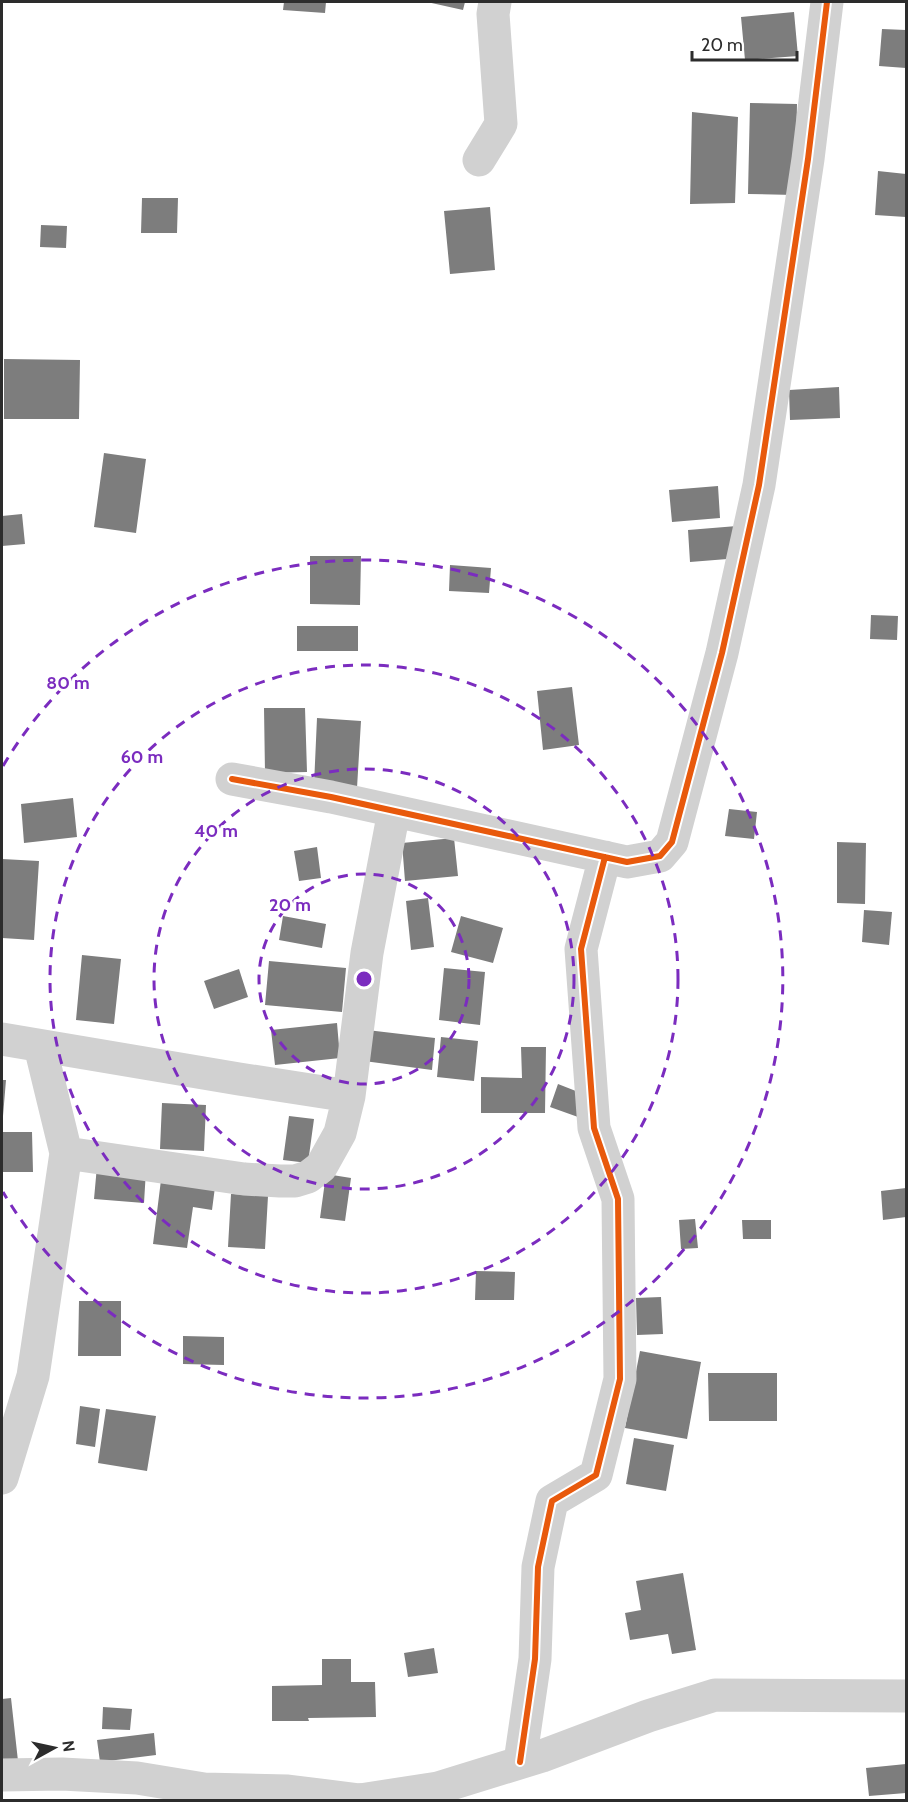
<svg xmlns="http://www.w3.org/2000/svg" width="908" height="1802" font-family="Cabin,sans-serif">
	<style>
		.building { fill: #7d7d7d }
		.lines { fill: none; stroke-linecap: round; stroke-linejoin: round }
		.minor { stroke: #d1d1d1; stroke-width: 33 }
		.tertiary { stroke: #d1d1d1; stroke-width: 33 }
		.cycleway-casing { stroke: #fff; stroke-width: 10 }
		.cycleway { stroke: #e8590c; stroke-width: 6 }
		.ring { fill: none; stroke: #7b2cbf; stroke-width: 3; stroke-dasharray: 10 8 }
		.centre { fill: #7b2cbf; stroke: #fff; stroke-width: 3 }
		.ring-label { font-size: 18px; text-anchor: middle; font-weight: bold; fill: #7b2cbf; stroke: #fff; stroke-width: 6; stroke-linejoin: round; paint-order: stroke }
	</style>
	<rect width="100%" height="100%" fill="#fff"/>
	<path class="building" d="M 284,2 L 326,2 L 325,13 L 283,10 Z
		M 427,2 L 465,2 L 463,10 Z
		M 794,12 L 798,56 L 745,60 L 741,17 Z
		M 882,29 L 906,30 L 906,68 L 879,66 Z
		M 750,103 L 797,104 L 795,195 L 748,194 Z
		M 692,112 L 738,117 L 735,203 L 690,204 Z
		M 878,171 L 906,174 L 906,217 L 875,215 Z
		M 142,198 L 178,198 L 177,233 L 141,233 Z
		M 490,207 L 495,270 L 450,274 L 444,211 Z
		M 41,225 L 67,226 L 66,248 L 40,247 Z
		M 4,359 L 80,360 L 79,419 L 4,419 Z
		M 839,387 L 840,418 L 790,420 L 789,390 Z
		M 104,453 L 146,459 L 136,533 L 94,527 Z
		M 718,486 L 720,518 L 672,522 L 669,490 Z
		M 22,514 L 25,544 L 2,546 L 2,516 Z
		M 737,526 L 740,558 L 690,562 L 688,530 Z
		M 310,556 L 361,556 L 360,605 L 310,604 Z
		M 450,565 L 491,568 L 489,593 L 449,591 Z
		M 871,615 L 898,616 L 897,640 L 870,639 Z
		M 297,626 L 358,626 L 358,651 L 297,651 Z
		M 572,687 L 579,745 L 543,750 L 537,691 Z
		M 264,708 L 305,708 L 307,772 L 265,773 Z
		M 317,718 L 361,721 L 357,788 L 314,785 Z
		M 73,798 L 77,837 L 24,843 L 21,804 Z
		M 729,809 L 757,812 L 754,839 L 725,836 Z
		M 454,838 L 458,876 L 405,881 L 402,843 Z
		M 837,842 L 866,843 L 865,904 L 837,903 Z
		M 317,847 L 321,878 L 299,881 L 294,851 Z
		M 2,859 L 39,861 L 34,940 L 2,938 Z
		M 428,898 L 434,947 L 411,950 L 406,901 Z
		M 864,910 L 892,912 L 889,945 L 862,942 Z
		M 283,916 L 326,924 L 322,948 L 279,940 Z
		M 461,916 L 503,928 L 493,963 L 451,952 Z
		M 82,955 L 121,959 L 114,1024 L 76,1020 Z
		M 269,961 L 346,968 L 342,1012 L 265,1005 Z
		M 444,968 L 485,972 L 480,1025 L 439,1020 Z
		M 239,969 L 248,997 L 214,1009 L 204,981 Z
		M 337,1023 L 340,1058 L 275,1065 L 271,1030 Z
		M 367,1030 L 435,1038 L 432,1070 L 364,1061 Z
		M 441,1037 L 478,1041 L 474,1081 L 437,1077 Z
		M 521,1047 L 546,1047 L 545,1113 L 481,1113 L 481,1077 L 522,1078 Z
		M 2,1080 L 6,1080 L 3,1116 L 2,1116 Z
		M 558,1084 L 586,1095 L 578,1117 L 550,1107 Z
		M 162,1103 L 206,1105 L 204,1151 L 160,1149 Z
		M 289,1116 L 314,1119 L 308,1163 L 283,1160 Z
		M 2,1132 L 32,1132 L 33,1172 L 2,1172 Z
		M 97,1166 L 146,1170 L 144,1203 L 94,1199 Z
		M 326,1174 L 351,1178 L 345,1221 L 320,1218 Z
		M 161,1180 L 215,1187 L 212,1210 L 193,1207 L 187,1248 L 153,1244 Z
		M 906,1188 L 906,1217 L 883,1220 L 881,1191 Z
		M 231,1194 L 268,1196 L 265,1249 L 228,1247 Z
		M 695,1219 L 698,1248 L 681,1249 L 679,1220 Z
		M 742,1220 L 771,1220 L 771,1239 L 743,1239 Z
		M 476,1271 L 515,1272 L 514,1300 L 475,1300 Z
		M 661,1297 L 663,1334 L 637,1335 L 636,1298 Z
		M 79,1301 L 121,1301 L 121,1356 L 78,1356 Z
		M 183,1336 L 224,1337 L 224,1365 L 183,1364 Z
		M 640,1351 L 701,1362 L 687,1439 L 625,1428 Z
		M 708,1373 L 777,1373 L 777,1421 L 709,1421 Z
		M 80,1406 L 100,1409 L 95,1447 L 76,1444 Z
		M 106,1409 L 156,1416 L 147,1471 L 98,1463 Z
		M 634,1438 L 674,1445 L 666,1491 L 626,1484 Z
		M 683,1573 L 696,1650 L 672,1654 L 668,1634 L 630,1640 L 625,1613 L 641,1610 L 636,1581 Z
		M 434,1648 L 438,1673 L 408,1677 L 404,1653 Z
		M 322,1659 L 351,1659 L 351,1682 L 375,1682 L 376,1717 L 308,1718 L 309,1721 L 272,1721 L 272,1686 L 322,1685 Z
		M 11,1698 L 18,1761 L 2,1763 L 2,1699 Z
		M 103,1707 L 132,1709 L 130,1730 L 102,1729 Z
		M 154,1733 L 156,1755 L 100,1762 L 97,1740 Z
		M 906,1764 L 906,1793 L 869,1796 L 866,1768 Z"/>
	<g class="lines">
		<path class="minor" d="M 479,160 L 501,124 L 493,14 L 495,2
			M 232,779 L 331,797 L 627,862 L 660,856 L 672,842 L 722,653 L 759,485 L 808,159 L 827,2
			M 2,1039 L 239,1079 L 349,1096
			M 66,1153 L 244,1179 L 280,1181 L 295,1181 L 308,1177 L 321,1167 L 340,1133 L 349,1096 L 367,953 L 394,811
			M 2,1478 L 33,1376 L 66,1153 L 40,1046
			M 520,1762 L 535,1659 L 538,1567 L 552,1501 L 596,1475 L 620,1379 L 618,1199 L 594,1128 L 581,949 L 605,857"/>
		<path class="tertiary" d="M 2,1775 L 62,1774 L 137,1778 L 204,1789 L 288,1791 L 360,1800 L 438,1788 L 542,1756 L 648,1716 L 715,1695 L 906,1696"/>
		<defs>
			<path id="cycleway" d="M 232,779 L 331,797 L 627,862 L 660,856 L 672,842 L 722,653 L 759,485 L 808,159 L 827,2
				M 520,1762 L 535,1659 L 538,1567 L 552,1501 L 596,1475 L 620,1379 L 618,1199 L 594,1128 L 581,949 L 605,857"/>
		</defs>
		<use href="#cycleway" class="cycleway-casing"/>
		<use href="#cycleway" class="cycleway"/>
	</g>
	<g class="ring">
		<circle cx="364" cy="979" r="105"/>
		<circle cx="364" cy="979" r="210"/>
		<circle cx="364" cy="979" r="314"/>
		<path d="M3 766A419 419 0 1 1 3 1192"/>
	</g>
	<circle cx="364" cy="979" r="9" class="centre"/>
	<g class="ring-label">
		<text x="68" y="689">80 m</text>
		<text x="142" y="763">60 m</text>
		<text x="216" y="837">40 m</text>
		<text x="290" y="911">20 m</text>
	</g>
	<rect width="908" height="1802" fill="none" stroke="#2c2c2c" stroke-width="6"/>
	<g transform="translate(54 1748) rotate(82)" stroke="#ffffff" stroke-width="4.5" paint-order="stroke">
	<path d="M0-4.5L10 22L0 15L-10 22Z" fill="#2c2c2c"/>
	<text y="-9" font-size="16" font-weight="bold" text-anchor="middle" fill="#2c2c2c">N</text>
	</g>
	<path d="M692 51v9h105v-9" fill="none" stroke="#2c2c2c" stroke-width="3"/>
	<text x="701" y="51" font-size="18" fill="#2c2c2c" stroke="#ffffff" stroke-width="4.5" paint-order="stroke">20 m</text>
</svg>
